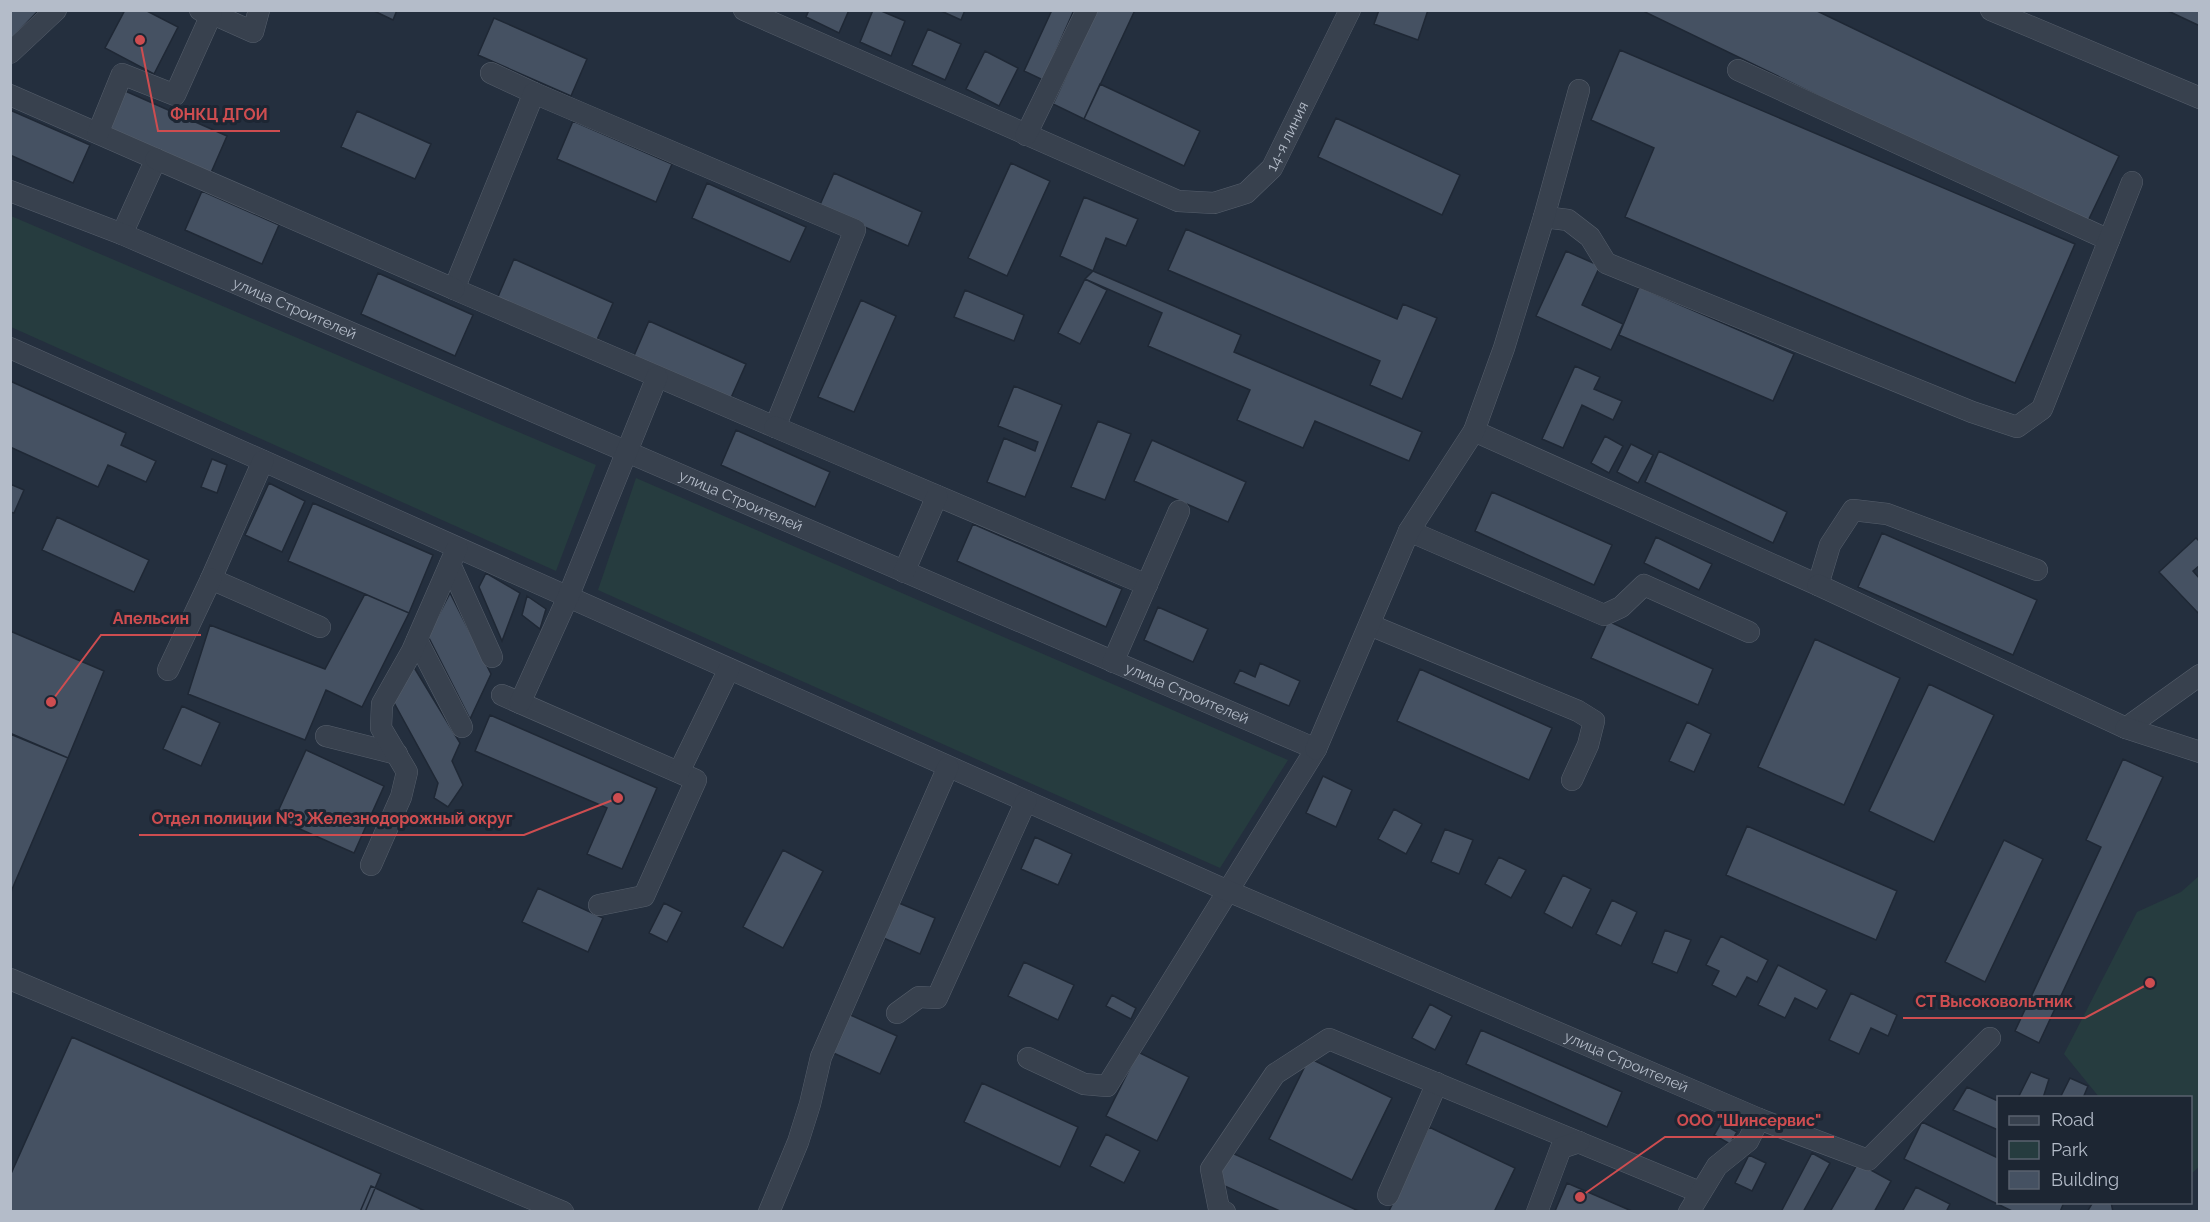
<svg xmlns="http://www.w3.org/2000/svg" width="2210" height="1222" font-family="Raleway,sans-serif">
	<style>
		.green { fill: #263c3f }
		.building { fill: #455162; stroke: #1f2835; stroke-width: 1.5 }
		.lines { fill: none; stroke-linecap: round; stroke-linejoin: round }
		.minor-casing { stroke: #565f6c; stroke-width: 22 }
		.minor { stroke: #38414e; stroke-width: 21 }
		.labels { text-anchor: middle; dominant-baseline: central; stroke-width: 6; stroke-linejoin: round; paint-order: stroke }
		.street-label { font-size: 15px; fill: #b4bcc9; stroke: #1d2633 }
		.leader { fill: none; stroke: #ce4d50; stroke-width: 2 }
		.callout-dot { fill: #ce4d50; stroke: #1d2633; stroke-width: 2 }
		.callout-label { font-size: 16px; text-anchor: middle; font-weight: bold; fill: #ce4d50; stroke: #1d2633; stroke-width: 6; stroke-linejoin: round; paint-order: stroke }
	</style>
	<rect width="100%" height="100%" fill="#242f3e"/>
	<path class="green" d="M 11,216 L 596,465 L 556,571 L 11,327 Z
		M 636,478 L 1288,760 L 1220,868 L 598,590 Z
		M 2199,876 L 2200,1166 L 2191,1174 L 2190,1098 L 2099,1097 L 2064,1054 L 2137,912 L 2181,892 Z"/>
	<path class="building" d="M 10,10 L 39,10 L 10,40 Z
		M 125,10 L 145,10 L 178,27 L 154,74 L 105,48 Z
		M 372,10 L 397,10 L 393,20 Z
		M 809,10 L 849,10 L 839,33 L 806,17 Z
		M 873,10 L 879,10 L 905,21 L 891,56 L 860,42 Z
		M 939,10 L 965,10 L 961,20 Z
		M 1052,10 L 1074,10 L 1043,80 L 1024,71 Z
		M 1097,10 L 1135,10 L 1084,119 L 1053,104 Z
		M 1379,10 L 1428,10 L 1418,40 L 1374,24 Z
		M 1646,10 L 1815,10 L 2119,156 L 2086,225 L 1645,12 Z
		M 2166,10 L 2200,10 L 2200,26 Z
		M 494,18 L 587,59 L 571,96 L 478,55 Z
		M 928,29 L 961,44 L 945,80 L 912,65 Z
		M 1620,50 L 2075,244 L 2015,383 L 1625,217 L 1654,148 L 1591,120 Z
		M 985,51 L 1018,68 L 999,106 L 966,89 Z
		M 1100,84 L 1200,131 L 1184,166 L 1084,119 Z
		M 123,90 L 227,136 L 210,175 L 106,129 Z
		M 10,110 L 90,145 L 73,183 L 10,155 Z
		M 357,111 L 431,144 L 415,179 L 341,147 Z
		M 1336,118 L 1460,175 L 1442,215 L 1318,157 Z
		M 573,121 L 672,164 L 656,202 L 557,159 Z
		M 1011,163 L 1050,181 L 1007,276 L 968,258 Z
		M 834,173 L 922,212 L 908,246 L 819,207 Z
		M 707,183 L 806,227 L 790,262 L 692,218 Z
		M 202,191 L 279,225 L 262,264 L 185,230 Z
		M 1084,197 L 1138,219 L 1126,246 L 1106,238 L 1093,271 L 1060,256 Z
		M 1186,229 L 1397,319 L 1403,304 L 1437,318 L 1402,399 L 1370,385 L 1380,361 L 1168,270 Z
		M 1566,251 L 1600,266 L 1582,305 L 1623,324 L 1611,350 L 1536,316 Z
		M 514,259 L 613,303 L 596,342 L 497,299 Z
		M 1093,271 L 1241,335 L 1234,352 L 1422,432 L 1409,461 L 1315,421 L 1303,448 L 1237,420 L 1250,390 L 1148,346 L 1162,313 L 1085,279 Z
		M 378,273 L 473,315 L 455,356 L 361,314 Z
		M 1085,279 L 1107,290 L 1080,344 L 1058,333 Z
		M 1639,287 L 1794,354 L 1773,401 L 1619,335 Z
		M 965,290 L 1024,315 L 1014,341 L 954,317 Z
		M 861,300 L 896,316 L 854,412 L 818,397 Z
		M 649,321 L 746,364 L 730,400 L 633,358 Z
		M 1575,366 L 1600,377 L 1594,389 L 1622,401 L 1613,420 L 1582,405 L 1563,448 L 1542,439 Z
		M 10,381 L 126,433 L 121,445 L 156,461 L 146,482 L 108,465 L 98,487 L 10,447 Z
		M 1014,386 L 1062,405 L 1025,497 L 987,482 L 1004,438 L 1035,451 L 1038,442 L 998,426 Z
		M 1098,421 L 1131,434 L 1105,500 L 1071,487 Z
		M 736,430 L 830,472 L 815,507 L 721,465 Z
		M 1605,436 L 1623,446 L 1609,473 L 1591,463 Z
		M 1152,440 L 1246,482 L 1228,522 L 1134,481 Z
		M 1631,444 L 1653,455 L 1638,483 L 1617,472 Z
		M 1659,451 L 1787,512 L 1773,543 L 1645,482 Z
		M 212,459 L 227,465 L 217,493 L 201,487 Z
		M 269,483 L 305,501 L 282,552 L 245,535 Z
		M 10,484 L 24,490 L 14,513 L 10,512 Z
		M 1492,492 L 1612,545 L 1594,585 L 1475,531 Z
		M 313,503 L 433,555 L 409,613 L 288,561 Z
		M 57,517 L 149,560 L 134,592 L 42,550 Z
		M 973,524 L 1122,589 L 1106,627 L 957,561 Z
		M 1882,533 L 2037,600 L 2013,655 L 1858,587 Z
		M 1656,537 L 1712,564 L 1699,590 L 1644,563 Z
		M 2196,538 L 2200,542 L 2200,565 L 2193,571 L 2200,579 L 2200,615 L 2159,572 Z
		M 486,573 L 520,593 L 502,641 L 479,587 Z
		M 450,593 L 491,674 L 470,719 L 428,636 Z
		M 365,594 L 409,613 L 362,707 L 326,690 L 305,740 L 188,694 L 210,625 L 325,669 Z
		M 527,596 L 546,609 L 540,629 L 522,615 Z
		M 1158,607 L 1208,629 L 1193,662 L 1144,640 Z
		M 1608,621 L 1713,669 L 1698,705 L 1591,658 Z
		M 10,631 L 104,671 L 68,758 L 10,734 Z
		M 1815,639 L 1900,678 L 1844,805 L 1758,767 Z
		M 1260,663 L 1300,681 L 1289,706 L 1234,683 L 1240,670 L 1255,677 Z
		M 412,664 L 460,743 L 452,761 L 463,785 L 448,807 L 434,798 L 438,783 L 392,699 Z
		M 1420,669 L 1552,728 L 1529,780 L 1397,721 Z
		M 1929,684 L 1994,715 L 1934,842 L 1869,811 Z
		M 182,706 L 220,723 L 201,766 L 163,749 Z
		M 490,715 L 657,788 L 622,869 L 587,854 L 607,808 L 475,751 Z
		M 1687,722 L 1711,734 L 1694,772 L 1669,761 Z
		M 12,734 L 68,758 L 10,894 L 10,737 Z
		M 306,750 L 384,786 L 354,853 L 275,818 Z
		M 2123,759 L 2163,777 L 2039,1043 L 2015,1031 L 2101,847 L 2086,840 Z
		M 1323,776 L 1352,790 L 1336,827 L 1306,813 Z
		M 1394,809 L 1422,824 L 1406,854 L 1378,839 Z
		M 1747,826 L 1897,891 L 1876,940 L 1726,875 Z
		M 1445,829 L 1473,840 L 1459,874 L 1431,862 Z
		M 1035,837 L 1072,854 L 1058,885 L 1021,869 Z
		M 2004,840 L 2043,859 L 1985,982 L 1945,962 Z
		M 783,850 L 823,871 L 783,948 L 743,927 Z
		M 1499,857 L 1526,870 L 1511,898 L 1485,884 Z
		M 1563,875 L 1591,889 L 1572,928 L 1544,913 Z
		M 538,888 L 603,918 L 588,952 L 522,922 Z
		M 1612,900 L 1637,912 L 1621,946 L 1596,934 Z
		M 894,901 L 935,918 L 920,954 L 879,936 Z
		M 664,903 L 682,912 L 667,942 L 649,933 Z
		M 1665,930 L 1691,940 L 1677,973 L 1652,963 Z
		M 1721,936 L 1768,960 L 1757,982 L 1747,977 L 1736,997 L 1712,985 L 1719,971 L 1706,965 Z
		M 1024,962 L 1074,985 L 1058,1020 L 1008,996 Z
		M 1778,965 L 1827,990 L 1817,1009 L 1795,998 L 1785,1018 L 1758,1005 Z
		M 1851,993 L 1897,1015 L 1888,1036 L 1871,1028 L 1859,1054 L 1829,1040 Z
		M 1112,995 L 1136,1008 L 1131,1019 L 1106,1006 Z
		M 1430,1004 L 1452,1016 L 1435,1050 L 1412,1038 Z
		M 846,1013 L 897,1036 L 880,1074 L 829,1051 Z
		M 1481,1030 L 1622,1092 L 1607,1127 L 1466,1064 Z
		M 72,1037 L 381,1174 L 365,1212 L 10,1212 L 10,1176 Z
		M 1138,1052 L 1189,1077 L 1157,1141 L 1106,1116 Z
		M 1309,1058 L 1392,1098 L 1352,1180 L 1269,1139 Z
		M 2031,1072 L 2049,1079 L 2043,1098 L 2018,1098 Z
		M 2070,1078 L 2088,1086 L 2083,1098 L 2060,1098 Z
		M 982,1083 L 1078,1127 L 1060,1167 L 964,1122 Z
		M 1967,1087 L 1998,1101 L 1998,1130 L 1953,1110 Z
		M 1922,1122 L 1998,1158 L 1998,1202 L 2064,1202 L 2060,1212 L 2014,1212 L 1904,1159 Z
		M 1721,1123 L 1737,1132 L 1730,1144 L 1714,1135 Z
		M 1429,1127 L 1515,1168 L 1494,1212 L 1389,1211 Z
		M 1106,1134 L 1140,1151 L 1124,1183 L 1090,1166 Z
		M 1230,1152 L 1361,1212 L 1282,1212 L 1216,1182 Z
		M 1812,1153 L 1830,1163 L 1803,1212 L 1781,1212 Z
		M 1749,1155 L 1766,1163 L 1752,1191 L 1735,1183 Z
		M 1858,1163 L 1891,1181 L 1874,1212 L 1830,1212 Z
		M 1567,1183 L 1634,1212 L 1555,1211 Z
		M 371,1186 L 427,1212 L 360,1212 Z
		M 1916,1187 L 1950,1204 L 1946,1212 L 1902,1212 Z
		M 2093,1202 L 2111,1202 L 2113,1212 L 2087,1212 Z"/>
	<g class="lines">
		<defs>
			<g id="minor">
				<path d="M 204,10 L 253,32 L 259,10"/>
				<path id="s1" d="M 744,10 L 1178,201 L 1214,203 L 1246,193 L 1272,168 L 1350,10"/>
				<path d="M 1991,10 L 2200,98"/>
				<path d="M 10,53 L 56,10"/>
				<path d="M 1738,70 L 2109,240"/>
				<path d="M 491,73 L 534,93"/>
				<path d="M 534,93 L 855,230 L 775,427 L 454,289 Z"/>
				<path d="M 10,95 L 156,159 L 122,234"/>
				<path d="M 98,133 L 122,74 L 175,95 L 211,15 L 200,10"/>
				<path d="M 1026,135 L 1087,10"/>
				<path d="M 156,159 L 454,289"/>
				<path id="s2" d="M 10,191 L 122,234 L 1316,749 L 1107,1086 L 1084,1084 L 1028,1058"/>
				<path d="M 1544,217 L 1568,220 L 1590,237 L 1606,263 L 1972,412 L 2017,427 L 2042,409 L 2132,182"/>
				<path id="s3" d="M 10,348 L 1228,891 L 1759,1119 L 1868,1160 L 1990,1038"/>
				<path d="M 775,427 L 1147,585"/>
				<path d="M 1474,431 L 1818,585 L 1830,545 L 1853,510 L 1887,514 L 2037,570"/>
				<path d="M 263,461 L 211,579 L 320,627"/>
				<path d="M 1409,531 L 1604,615 L 1621,607 L 1644,585 L 1749,632"/>
				<path d="M 450,564 L 492,657"/>
				<path d="M 904,572 L 937,496"/>
				<path d="M 1818,585 L 2126,728 L 2200,675"/>
				<path d="M 1370,625 L 1578,711 L 1594,721 L 1588,745 L 1572,780"/>
				<path d="M 417,640 L 462,727"/>
				<path d="M 1113,662 L 1179,511"/>
				<path d="M 168,670 L 211,579"/>
				<path d="M 502,695 L 696,780 L 644,896 L 599,905"/>
				<path d="M 520,703 L 568,597 L 657,377"/>
				<path d="M 2126,728 L 2200,752"/>
				<path d="M 326,736 L 397,754"/>
				<path d="M 1316,749 L 1409,531 L 1474,431 L 1504,348 L 1544,217 L 1579,90"/>
				<path d="M 679,772 L 729,669"/>
				<path d="M 371,865 L 401,797 L 407,772 L 381,728 L 382,704 L 412,651 L 457,548"/>
				<path d="M 10,979 L 563,1212"/>
				<path d="M 897,1013 L 919,997 L 937,998 L 1026,801"/>
				<path d="M 1388,1195 L 1437,1083"/>
				<path d="M 769,1212 L 798,1142 L 810,1104 L 821,1057 L 948,767"/>
				<path d="M 1225,1212 L 1219,1209 L 1211,1169 L 1275,1074 L 1329,1039 L 1692,1189 L 1698,1195"/>
				<path d="M 1537,1212 L 1561,1148 L 1579,1142"/>
				<path d="M 1689,1212 L 1717,1166 L 1748,1141 L 1759,1119"/>
			</g>
		</defs>
		<use href="#minor" class="minor-casing"/>
		<use href="#minor" class="minor"/>
	</g>
	<g class="labels">
		<g class="street-label">
			<text stroke="none"><textPath href="#s1" startOffset="615">14-я линия</textPath></text>
			<text stroke="none"><textPath href="#s2" startOffset="308">улица Строителей</textPath></text>
			<text stroke="none"><textPath href="#s2" startOffset="794">улица Строителей</textPath></text>
			<text stroke="none"><textPath href="#s2" startOffset="1280">улица Строителей</textPath></text>
			<text stroke="none"><textPath href="#s3" startOffset="1767">улица Строителей</textPath></text>
		</g>
	</g>
	<path class="leader" d="M140 40L158 131H280M51 702L101 635H201M618 798L524 835H139M2150 983L2085 1018H1903M1580 1197L1665 1137H1834"/>
	<g class="callout-dot">
		<circle cx="140" cy="40" r="6"/>
		<circle cx="51" cy="702" r="6"/>
		<circle cx="618" cy="798" r="6"/>
		<circle cx="2150" cy="983" r="6"/>
		<circle cx="1580" cy="1197" r="6"/>
	</g>
	<g class="callout-label">
		<text x="219" y="120">ФНКЦ ДГОИ</text>
		<text x="151" y="624">Апельсин</text>
		<text x="332" y="824">Отдел полиции №3 Железнодорожный округ</text>
		<text x="1994" y="1007">СТ Высоковольтник</text>
		<text x="1749" y="1126">ООО "Шинсервис"</text>
	</g>
	<rect width="2210" height="1222" fill="none" stroke="#b4bcc9" stroke-width="24"/>
	<rect x="1997" y="1096" width="195" height="108" fill="#1d2633" stroke="#59626f" stroke-width="1.5"/>
	<rect x="2009" y="1116" width="30" height="9" fill="#38414e" stroke="#59626f" stroke-width="1.5"/>
	<text x="2051" y="1126" font-size="18" fill="#b4bcc9">Road</text>
	<rect x="2009" y="1141" width="30" height="18" fill="#263c3f" stroke="#59626f" stroke-width="1.5"/>
	<text x="2051" y="1156" font-size="18" fill="#b4bcc9">Park</text>
	<rect x="2009" y="1171" width="30" height="18" fill="#455162" stroke="#59626f" stroke-width="1.5"/>
	<text x="2051" y="1186" font-size="18" fill="#b4bcc9">Building</text>
</svg>
